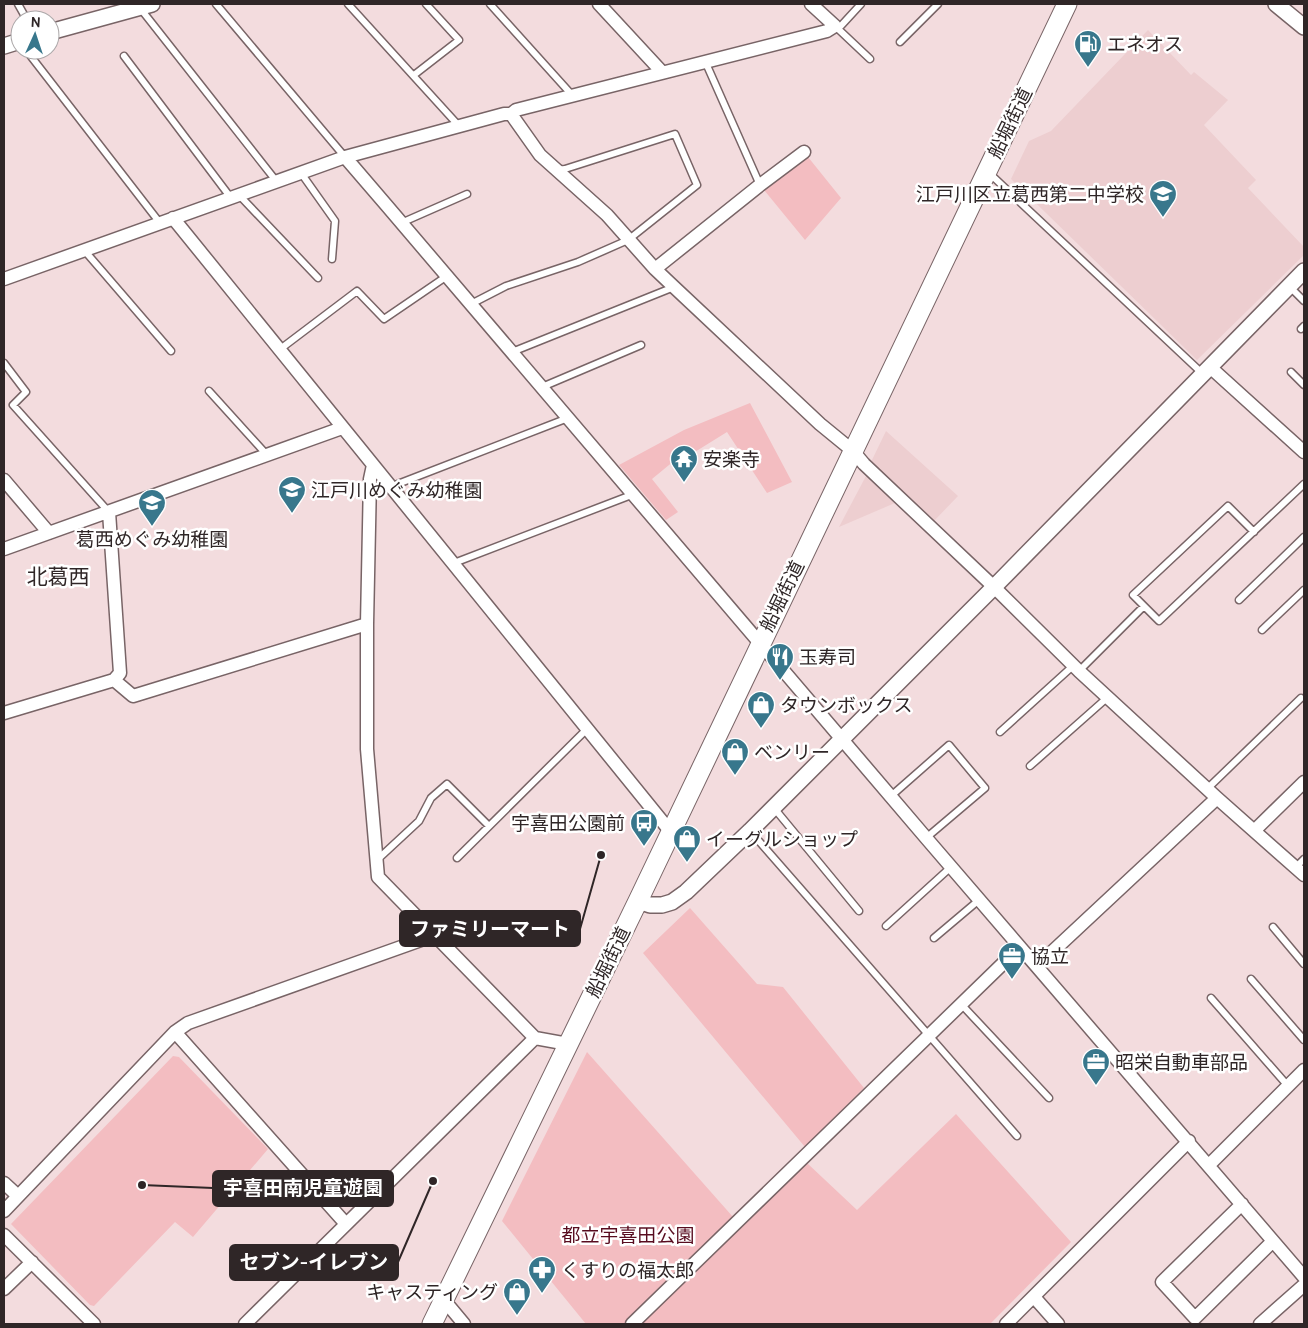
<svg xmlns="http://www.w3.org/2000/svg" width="1308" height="1328" font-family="Cabin,'Noto Sans JP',sans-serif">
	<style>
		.built { fill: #edced0 }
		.green { fill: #f3bdc1 }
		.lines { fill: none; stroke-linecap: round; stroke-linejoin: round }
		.service-casing { stroke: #786466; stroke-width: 9 }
		.minor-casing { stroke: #786466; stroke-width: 15 }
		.tertiary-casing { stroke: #786466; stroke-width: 18 }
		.primary-casing { stroke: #786466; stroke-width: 21 }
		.service { stroke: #fff; stroke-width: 6 }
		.minor { stroke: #fff; stroke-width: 12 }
		.tertiary { stroke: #fff; stroke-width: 15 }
		.primary { stroke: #fff; stroke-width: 19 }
		.labels { text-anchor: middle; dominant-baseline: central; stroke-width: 5; stroke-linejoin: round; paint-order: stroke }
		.poi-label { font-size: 19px; fill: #2f2627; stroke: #fff; text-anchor: start }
		.street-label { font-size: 19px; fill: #2f2627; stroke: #fff }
		.park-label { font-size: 19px; fill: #580c1f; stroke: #fff }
		.quarter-label { font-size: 21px; fill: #2f2627; stroke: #fff }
		.leader { fill: none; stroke: #2f2627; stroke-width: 2 }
		.callout-dot { fill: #2f2627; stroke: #fff; stroke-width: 2 }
		.callout { fill: #2f2627; stroke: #2f2627; stroke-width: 2 }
		.callout-label { font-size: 20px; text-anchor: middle; font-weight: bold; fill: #fff }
	</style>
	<rect width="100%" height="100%" fill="#f3dcde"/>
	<path class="built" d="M 1148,30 L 1191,75 L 1194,72 L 1228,100 L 1204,125 L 1256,180 L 1248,188 L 1304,247 L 1304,255 L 1197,360 L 1011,179 L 1029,141 L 1051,131 Z
		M 886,431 L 958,496 L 934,521 L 871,462 Z
		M 866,476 L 895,503 L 839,527 Z"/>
	<path class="green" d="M 804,152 L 841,198 L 805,240 L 760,185 Z
		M 750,403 L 792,482 L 767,493 L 727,432 L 690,455 L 686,451 L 652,479 L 678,512 L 666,520 L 619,465 L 684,430 Z
		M 690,908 L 757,984 L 783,987 L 864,1088 L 805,1147 L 643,953 Z
		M 587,1052 L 741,1226 L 807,1163 L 857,1210 L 956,1114 L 1071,1242 L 990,1324 L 586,1324 L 502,1221 Z
		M 173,1056 L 179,1057 L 268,1149 L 193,1237 L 175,1222 L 94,1306 L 90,1305 L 11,1224 Z"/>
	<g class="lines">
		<defs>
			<path id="service" d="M 18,4 L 27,20
				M 216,4 L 345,157
				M 348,4 L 459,126
				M 490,4 L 572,95
				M 140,8 L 277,182
				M 835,26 L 870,59
				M 838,29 L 861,4
				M 900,42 L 938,4
				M 26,50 L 160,223
				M 124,56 L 231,198
				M 705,61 L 760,185
				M 414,75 L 459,40 L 426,4
				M 988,172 L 1203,374
				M 301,173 L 335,221 L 332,259
				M 239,195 L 318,278
				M 401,223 L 467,194
				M 84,250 L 171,351
				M 1289,286 L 1304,301
				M 471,304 L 506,286 L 578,262 L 628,240 L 697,185 L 675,134 L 565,169 L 556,170
				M 1301,329 L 1304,326
				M 279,350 L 357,291 L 384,319 L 447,276
				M 512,352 L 674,287
				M 4,363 L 26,392 L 13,405 L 108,511
				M 1291,372 L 1304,385
				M 542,387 L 641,345
				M 209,391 L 267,455
				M 390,487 L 568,418
				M 1254,532 L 1228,506 L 1133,595 L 1159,621 L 1304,484
				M 454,563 L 634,494
				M 1239,600 L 1304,537
				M 1262,630 L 1304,590
				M 1079,671 L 1144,606
				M 1000,732 L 1074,665
				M 1030,766 L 1108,697
				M 1207,789 L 1301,698
				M 891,796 L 949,745 L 985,788 L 926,838
				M 774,808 L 859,911
				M 751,832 L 1017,1136
				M 457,858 L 587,729
				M 377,860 L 419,821 L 431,798 L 447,784 L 489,826
				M 1296,867 L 1304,859
				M 886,926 L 951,867
				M 1273,927 L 1304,964
				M 934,938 L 979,900
				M 1251,979 L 1304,1040
				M 1211,998 L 1288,1086
				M 961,1004 L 1049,1098"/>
			<path id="minor" d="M 599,4 L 662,72
				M 811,4 L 835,26 L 827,31 L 516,110 L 511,114 L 540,155 L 607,215 L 655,269 L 674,287 L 820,424 L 853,451 L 864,464 L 994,587 L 1079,671 L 1217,798 L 1304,875
				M 345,157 C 540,384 734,612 927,839 C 1052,986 1179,1131 1304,1277
				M 173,218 L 670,831
				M 655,269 L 760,185 L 804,152
				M 4,279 L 345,157 L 504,114 L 511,114
				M 1210,367 L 1304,452
				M 373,465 L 370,479 L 367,624 L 367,749 L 378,877 L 535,1038 L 568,1044
				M 4,480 L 49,533
				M 109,512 L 120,673 L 114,680 L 133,696 L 367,624
				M 4,549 L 342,428
				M 4,713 L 114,680
				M 1255,830 L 1304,782
				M 1037,966 L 1217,798
				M 175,1032 L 346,1224
				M 1209,1165 L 1304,1070
				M 4,1183 L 18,1196
				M 1242,1204 L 1162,1282 L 1195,1318 L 1273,1241
				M 4,1211 L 175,1032 L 188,1023 L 435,935
				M 4,1235 L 94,1324
				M 4,1289 L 32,1262
				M 1034,1297 L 1058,1324
				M 444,1300 L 464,1324
				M 245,1324 L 535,1038
				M 632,1324 L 1020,947
				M 1006,1324 L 1189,1141
				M 1260,1324 L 1304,1285"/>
			<path id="tertiary" d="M 1276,4 L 1304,27
				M 50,32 L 152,4
				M 4,46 L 20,41
				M 638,901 L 650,905 L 662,905 L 672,902 L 686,892 L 750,831 L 994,587 L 1304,271"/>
			<path id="primary" d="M 432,1324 L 638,901 L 1067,4"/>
		</defs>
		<use href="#service" class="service-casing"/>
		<use href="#minor" class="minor-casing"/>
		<use href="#tertiary" class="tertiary-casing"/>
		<use href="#primary" class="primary-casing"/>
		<use href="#service" class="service"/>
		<use href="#minor" class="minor"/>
		<use href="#tertiary" class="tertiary"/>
		<use href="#primary" class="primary"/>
	</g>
	<defs>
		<symbol id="fuel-pin" viewBox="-11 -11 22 30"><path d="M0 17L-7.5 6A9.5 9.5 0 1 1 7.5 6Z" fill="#38778c" stroke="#fff"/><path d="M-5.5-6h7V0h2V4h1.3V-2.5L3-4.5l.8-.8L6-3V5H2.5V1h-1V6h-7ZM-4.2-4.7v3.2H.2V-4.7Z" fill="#fff"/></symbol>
		<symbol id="school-pin" viewBox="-11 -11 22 30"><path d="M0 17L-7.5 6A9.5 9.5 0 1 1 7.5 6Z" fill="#38778c" stroke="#fff"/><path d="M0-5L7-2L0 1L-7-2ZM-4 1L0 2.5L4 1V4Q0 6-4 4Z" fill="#fff"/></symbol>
		<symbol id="temple-pin" viewBox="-11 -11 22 30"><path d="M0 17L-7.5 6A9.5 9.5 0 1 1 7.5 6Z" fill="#38778c" stroke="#fff"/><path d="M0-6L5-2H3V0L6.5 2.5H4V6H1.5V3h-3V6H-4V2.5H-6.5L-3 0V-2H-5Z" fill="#fff"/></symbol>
		<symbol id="restaurant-pin" viewBox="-11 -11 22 30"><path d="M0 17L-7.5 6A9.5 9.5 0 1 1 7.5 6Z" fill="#38778c" stroke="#fff"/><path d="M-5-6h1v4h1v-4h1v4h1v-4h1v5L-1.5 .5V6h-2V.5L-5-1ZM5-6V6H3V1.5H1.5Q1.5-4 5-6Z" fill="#fff"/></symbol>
		<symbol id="shop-pin" viewBox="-11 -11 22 30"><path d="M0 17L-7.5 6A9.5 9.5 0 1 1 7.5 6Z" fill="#38778c" stroke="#fff"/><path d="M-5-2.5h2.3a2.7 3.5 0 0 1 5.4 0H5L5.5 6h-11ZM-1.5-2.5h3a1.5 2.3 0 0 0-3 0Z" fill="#fff"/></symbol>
		<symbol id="bus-pin" viewBox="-11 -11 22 30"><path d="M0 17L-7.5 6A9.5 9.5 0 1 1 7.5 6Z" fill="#38778c" stroke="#fff"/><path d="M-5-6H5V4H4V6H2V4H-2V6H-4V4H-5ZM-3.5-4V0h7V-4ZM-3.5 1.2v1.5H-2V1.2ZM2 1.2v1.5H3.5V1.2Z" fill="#fff"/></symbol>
		<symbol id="office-pin" viewBox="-11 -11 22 30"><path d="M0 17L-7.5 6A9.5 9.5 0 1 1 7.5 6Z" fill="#38778c" stroke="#fff"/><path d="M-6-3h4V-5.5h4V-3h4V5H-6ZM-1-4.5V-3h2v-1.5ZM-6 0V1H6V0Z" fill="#fff"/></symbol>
		<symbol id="pharmacy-pin" viewBox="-11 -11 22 30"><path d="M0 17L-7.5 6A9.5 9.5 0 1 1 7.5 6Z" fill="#38778c" stroke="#fff"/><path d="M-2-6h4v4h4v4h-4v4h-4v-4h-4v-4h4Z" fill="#fff"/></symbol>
	</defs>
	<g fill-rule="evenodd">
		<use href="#fuel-pin" x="1072" y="28" width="32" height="43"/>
		<use href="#school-pin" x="1147" y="178" width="32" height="43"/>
		<use href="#temple-pin" x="668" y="443" width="32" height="43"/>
		<use href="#school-pin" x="276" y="474" width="32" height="43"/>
		<use href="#school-pin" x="136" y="487" width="32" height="43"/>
		<use href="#restaurant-pin" x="764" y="641" width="32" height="43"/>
		<use href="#shop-pin" x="745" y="689" width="32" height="43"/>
		<use href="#shop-pin" x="719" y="736" width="32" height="43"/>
		<use href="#bus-pin" x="628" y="807" width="32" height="43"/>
		<use href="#shop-pin" x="671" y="823" width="32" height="43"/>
		<use href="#office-pin" x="996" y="940" width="32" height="43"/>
		<use href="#office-pin" x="1080" y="1046" width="32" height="43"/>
		<use href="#pharmacy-pin" x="526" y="1254" width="32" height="43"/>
		<use href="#shop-pin" x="501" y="1276" width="32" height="43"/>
	</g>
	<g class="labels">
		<g class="poi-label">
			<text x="1107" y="44">エネオス</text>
			<text x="1144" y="194" text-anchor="end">江戸川区立葛西第二中学校</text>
			<text x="703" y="459">安楽寺</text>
			<text x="311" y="490">江戸川めぐみ幼稚園</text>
			<text x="152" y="539" text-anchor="middle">葛西めぐみ幼稚園</text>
			<text x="799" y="657">玉寿司</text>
			<text x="780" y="705">タウンボックス</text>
			<text x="754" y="752">ベンリー</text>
			<text x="625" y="823" text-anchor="end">宇喜田公園前</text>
			<text x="706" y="839">イーグルショップ</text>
			<text x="1031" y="956">協立</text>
			<text x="1115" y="1062">昭栄自動車部品</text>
			<text x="561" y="1270">くすりの福太郎</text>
			<text x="498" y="1292" text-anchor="end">キャスティング</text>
		</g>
		<g class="street-label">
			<text transform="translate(1010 123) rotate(-64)">船堀街道</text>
			<text transform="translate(782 596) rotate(-64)">船堀街道</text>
			<text transform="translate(608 962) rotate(-64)">船堀街道</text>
		</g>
		<g class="park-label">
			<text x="628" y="1235">都立宇喜田公園</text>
		</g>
		<g class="quarter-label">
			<text x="58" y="576">北葛西</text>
		</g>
	</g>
	<path class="leader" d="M601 855L580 929M142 1185L213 1188M433 1181L398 1262"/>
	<g class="callout-dot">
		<circle cx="601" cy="855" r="5"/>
		<circle cx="142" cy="1185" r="5"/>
		<circle cx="433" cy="1181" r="5"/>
	</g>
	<g class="callout">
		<rect x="400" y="911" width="180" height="35" rx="5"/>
		<rect x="213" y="1171" width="180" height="35" rx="5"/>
		<rect x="230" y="1245" width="168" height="35" rx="5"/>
	</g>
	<g class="callout-label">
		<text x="490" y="936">ファミリーマート</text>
		<text x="303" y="1195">宇喜田南児童遊園</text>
		<text x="314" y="1269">セブン-イレブン</text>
	</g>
	<rect width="1308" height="1328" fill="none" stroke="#2f2627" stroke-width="10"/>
	<g transform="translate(35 35) rotate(3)"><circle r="24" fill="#ffffff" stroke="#aca8a9"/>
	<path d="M0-4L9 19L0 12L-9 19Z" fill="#38778c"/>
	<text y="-8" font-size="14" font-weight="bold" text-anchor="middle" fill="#2f2627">N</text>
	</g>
</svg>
